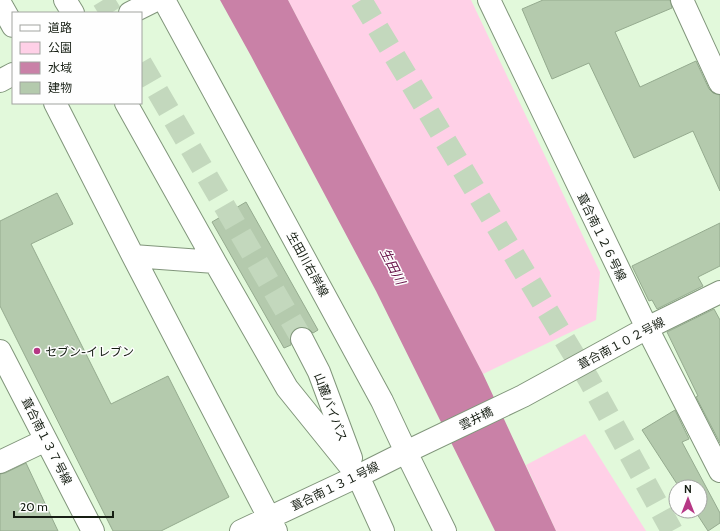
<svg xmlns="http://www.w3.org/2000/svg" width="720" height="531" font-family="Cabin,'Noto Sans JP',sans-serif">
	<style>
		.green { fill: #ffd0e7 }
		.water { fill: #c981a7 }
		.building { fill: #b4caad; stroke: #95ab8f }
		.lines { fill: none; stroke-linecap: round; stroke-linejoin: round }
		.minor-tunnel { stroke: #c3d8bd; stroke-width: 22; stroke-dasharray: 22 11; stroke-linecap: butt }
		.minor-casing { stroke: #81967b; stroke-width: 24 }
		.minor { stroke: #fff; stroke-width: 22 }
		.poi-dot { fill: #b63785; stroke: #fefefe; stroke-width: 1.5 }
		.labels { text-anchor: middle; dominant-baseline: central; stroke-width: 3; stroke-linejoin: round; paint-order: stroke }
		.street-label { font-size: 12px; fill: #161e13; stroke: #fefefe }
		.poi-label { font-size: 12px; fill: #161e13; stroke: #fefefe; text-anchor: start }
		.water-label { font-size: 13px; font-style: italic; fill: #650f46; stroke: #fefefe }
	</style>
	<rect width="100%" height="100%" fill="#e2f9db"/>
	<path class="green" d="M 288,0 L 471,0 L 600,272 L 596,320 L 483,374 Z
		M 585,434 L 646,531 L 556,531 L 526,465 Z"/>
	<path class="water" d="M 220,0 L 288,0 L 483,374 L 556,531 L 495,531 L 376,291 L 251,56 Z"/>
	<path class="building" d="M 543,0 L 670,0 L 672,8 L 615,32 L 640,87 L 696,61 L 709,89 L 713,93 L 720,95 L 720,191 L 693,131 L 634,158 L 589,63 L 552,79 L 522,9 Z
		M 57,193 L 73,224 L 31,244 L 111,404 L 168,376 L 229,497 L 161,531 L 113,531 L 0,306 L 0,221 Z
		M 246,202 L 318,330 L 313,333 L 308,328 L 303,327 L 296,328 L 291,333 L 290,338 L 291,345 L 284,348 L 212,222 Z
		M 720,223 L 720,266 L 698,277 L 703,286 L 657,309 L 652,300 L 649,301 L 632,266 Z
		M 714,309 L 720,320 L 720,443 L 696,397 L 698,396 L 667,332 Z
		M 675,410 L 689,439 L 682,442 L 720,513 L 720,523 L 708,531 L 695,511 L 700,511 L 700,487 L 679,487 L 642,430 Z
		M 26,463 L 58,531 L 0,531 L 0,474 L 5,473 Z"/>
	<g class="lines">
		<path class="minor-tunnel" d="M 103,0 L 111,13
			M 361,0 L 589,380 L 672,531
			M 141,63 L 302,339"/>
		<defs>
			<path id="minor" d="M 65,0 L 73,13
				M 164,0 L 382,401 L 406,452 L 445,531
				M 489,0 L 647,328 L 720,471
				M 682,0 L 720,83
				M 0,3 L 13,26
				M 130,13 L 156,0
				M 0,81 L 13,74
				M 55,103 L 133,256 L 276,531
				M 126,103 L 215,262 L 287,388 L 358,476 L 383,531
				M 133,256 L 215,262
				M 302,339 L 319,372 L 351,458
				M 0,351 L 93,531
				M 0,462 L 46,440
				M 241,531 L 358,476 L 406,452 L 523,396 L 647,328 L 720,292"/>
		</defs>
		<use href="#minor" class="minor-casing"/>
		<use href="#minor" class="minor"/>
	</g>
	<circle class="poi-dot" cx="37" cy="351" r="4"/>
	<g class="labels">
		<g class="street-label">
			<text transform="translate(602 237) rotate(64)">葺合南１２６号線</text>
			<text transform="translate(308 264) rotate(61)">生田川右岸線</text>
			<text transform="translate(621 343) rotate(-28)">葺合南１０２号線</text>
			<text transform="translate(331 407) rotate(69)">山麓バイパス</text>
			<text transform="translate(476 418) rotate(-26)">雲井橋</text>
			<text transform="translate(47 441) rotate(63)">葺合南１３７号線</text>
			<text transform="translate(335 486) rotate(-26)">葺合南１３１号線</text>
		</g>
		<g class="poi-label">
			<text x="45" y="351">セブン-イレブン</text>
		</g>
		<g class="water-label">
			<text transform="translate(393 266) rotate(63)">生田川</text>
		</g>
	</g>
	<rect x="12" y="12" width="130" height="92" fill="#fefefe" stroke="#a1a4a0"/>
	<rect x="20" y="25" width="20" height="6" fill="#ffffff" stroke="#a1a4a0"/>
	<text x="48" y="32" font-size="12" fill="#161e13">道路</text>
	<rect x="20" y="42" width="20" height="12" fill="#ffd0e7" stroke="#a1a4a0"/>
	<text x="48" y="52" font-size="12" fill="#161e13">公園</text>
	<rect x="20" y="62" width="20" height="12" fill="#c981a7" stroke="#a1a4a0"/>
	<text x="48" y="72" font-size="12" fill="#161e13">水域</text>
	<rect x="20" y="82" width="20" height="12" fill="#b4caad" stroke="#a1a4a0"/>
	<text x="48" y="92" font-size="12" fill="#161e13">建物</text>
	<g transform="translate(688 499)"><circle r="19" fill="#fefefe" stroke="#a1a4a0"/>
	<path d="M0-3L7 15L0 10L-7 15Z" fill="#b63785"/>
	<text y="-6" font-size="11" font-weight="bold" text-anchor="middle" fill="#161e13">N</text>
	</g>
	<path d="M14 511v6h99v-6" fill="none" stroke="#161e13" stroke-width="2"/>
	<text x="20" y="511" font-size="12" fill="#161e13" stroke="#fefefe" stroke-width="3" paint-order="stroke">20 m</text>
</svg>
